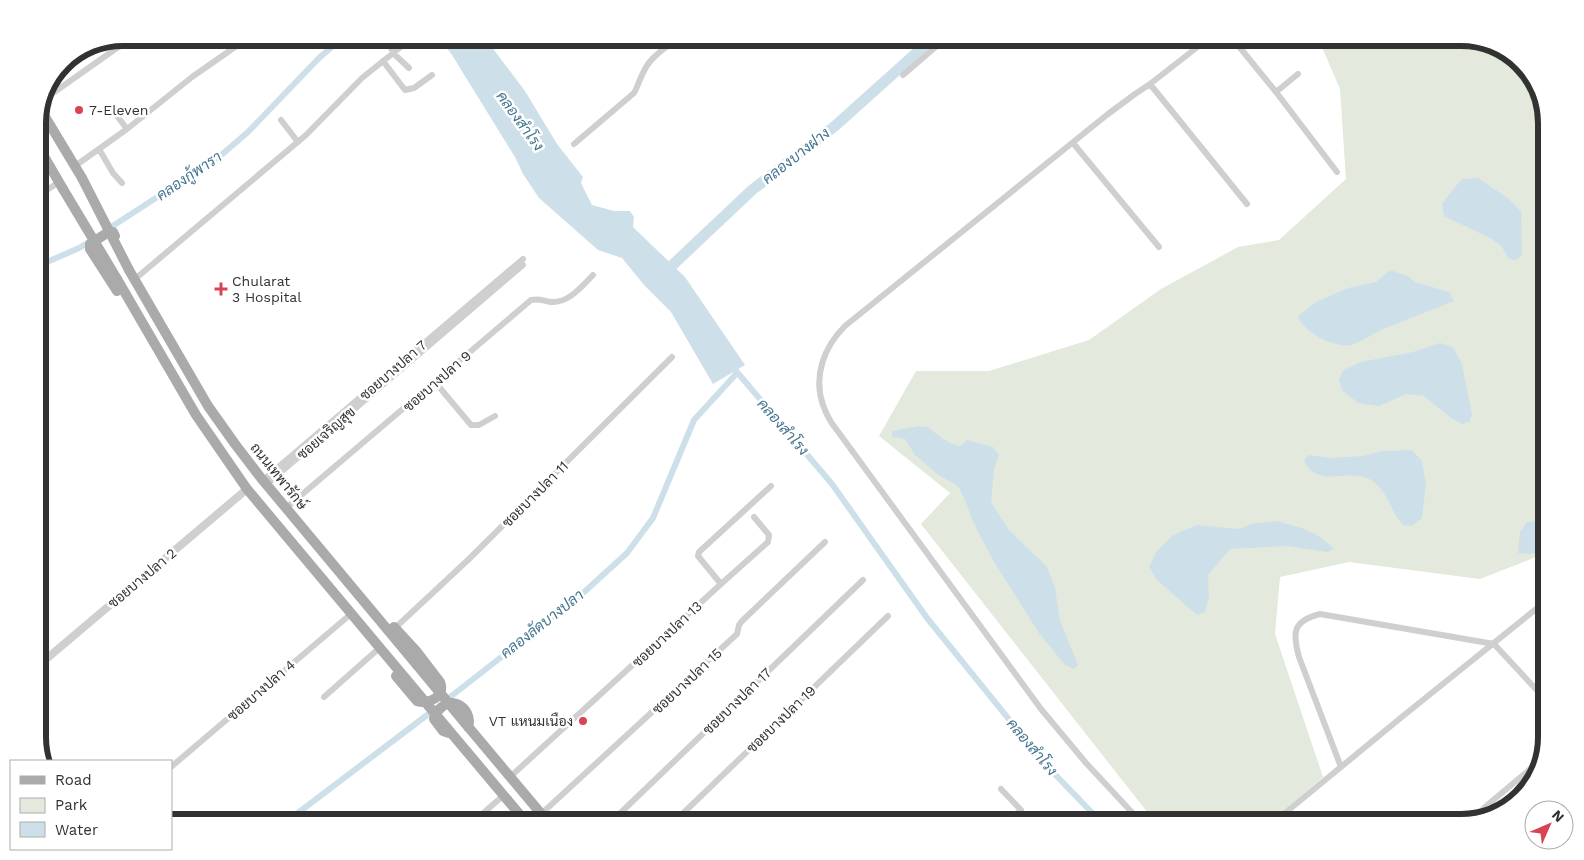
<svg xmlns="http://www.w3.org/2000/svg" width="1584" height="860" font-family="'Work Sans',Sarabun,sans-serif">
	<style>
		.green { fill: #e3e9dc }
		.water { fill: #cde0e9 }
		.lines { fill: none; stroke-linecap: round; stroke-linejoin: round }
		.canal { stroke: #cde0e9; stroke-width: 6 }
		.river { stroke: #cde0e9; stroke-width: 11 }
		.minor { stroke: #cfcfcf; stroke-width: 6 }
		.tertiary { stroke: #cfcfcf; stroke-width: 8 }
		.primary { stroke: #aaa; stroke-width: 10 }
		.primary-bridge { stroke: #aaa; stroke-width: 10 }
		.poi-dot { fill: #d94455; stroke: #fff; stroke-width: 2 }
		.labels { text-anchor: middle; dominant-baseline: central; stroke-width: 5; stroke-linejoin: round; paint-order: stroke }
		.poi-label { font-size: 14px; fill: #323232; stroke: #fff; text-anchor: start }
		.street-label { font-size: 14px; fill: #323232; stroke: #fff }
		.water-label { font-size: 15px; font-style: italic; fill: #457690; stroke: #fff }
		.rim { fill: none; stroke: #323232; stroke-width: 6 }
	</style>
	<rect width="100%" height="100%" fill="#fff"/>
	<path class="green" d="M 1318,38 L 1461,38 L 1499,46 L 1532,76 L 1546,118 L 1546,553 L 1480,579 L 1349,562 L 1280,577 L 1275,634 L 1323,777 L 1270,822 L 1155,822 L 921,524 L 950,493 L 879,436 L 916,371 L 989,371 L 1089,340 L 1161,289 L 1238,247 L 1279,240 L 1346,179 L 1340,89 Z"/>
	<path class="water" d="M 439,38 L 485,38 L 525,91 L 557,144 L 583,177 L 581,183 L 592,205 L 614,211 L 630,211 L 634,217 L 633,227 L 685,277 L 745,365 L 713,384 L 671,312 L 644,285 L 622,258 L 598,250 L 539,198 L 523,174 L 515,157 L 484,107 L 452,55 Z
		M 1478,178 L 1509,199 L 1521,211 L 1522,256 L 1515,260 L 1509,259 L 1502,247 L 1492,239 L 1444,216 L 1442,204 L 1450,193 L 1462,179 Z
		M 1390,270 L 1408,276 L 1415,282 L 1449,292 L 1454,301 C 1431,311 1409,318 1386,328 C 1374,332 1363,342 1351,345 C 1335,348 1302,332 1298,316 L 1316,302 L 1348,288 L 1376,282 Z
		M 1440,343 L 1453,347 L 1462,364 L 1472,415 L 1469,422 L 1462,424 L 1451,418 L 1424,396 L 1406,394 L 1379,406 L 1358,403 L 1343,391 L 1339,380 L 1343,370 L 1361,362 L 1413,352 Z
		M 920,426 L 928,427 C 936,434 950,445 960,446 L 967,440 L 993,447 L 999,455 L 994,469 L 991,502 L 1008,529 L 1047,567 L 1055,588 L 1060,621 L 1078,665 L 1074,669 L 1065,665 L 1039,633 L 994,562 L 974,524 L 964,498 L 958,486 L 937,474 L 915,455 L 905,439 L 892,437 L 892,431 Z
		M 1412,450 L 1422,461 L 1426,484 L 1422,518 L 1412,526 L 1403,525 C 1400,521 1396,517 1394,512 C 1388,501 1383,487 1371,480 C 1347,467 1319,490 1304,461 L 1308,455 L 1331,458 L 1363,456 L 1382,451 Z
		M 1546,517 L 1546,549 L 1531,554 L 1518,553 L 1520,532 L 1527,522 L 1543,520 Z
		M 1276,521 C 1300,527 1315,530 1334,549 L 1328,552 L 1286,546 L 1230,549 L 1208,575 L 1209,597 L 1205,612 L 1197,615 L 1157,580 L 1149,567 L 1156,552 L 1173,535 L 1197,525 L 1239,529 L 1251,524 Z"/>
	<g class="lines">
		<path class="canal" d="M 105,231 L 219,157 L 248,132 L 319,58 L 342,38
			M 38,266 L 79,248 L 91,241
			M 731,365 L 832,484 L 927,618 L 1045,764 L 1101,822
			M 445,701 L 582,594 L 627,553 L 653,518 L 694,420 L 737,373
			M 286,822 L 435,709"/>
		<path class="river" d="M 662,275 L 752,190 L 835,126 L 933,38"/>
		<path class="minor" d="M 387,38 L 393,53 L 409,68
			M 1194,38 L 1200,45
			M 1232,38 L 1276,92 L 1337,172
			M 383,61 L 405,90 L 414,88 L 432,75
			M 903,75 L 946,38
			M 1150,84 L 1247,204
			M 1276,92 L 1298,74
			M 46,98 L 131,38
			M 111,108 L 127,129
			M 281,120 L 298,142
			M 1073,143 L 1159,247
			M 574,144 L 634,93 C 638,86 640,78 644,71 C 650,57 667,47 678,38
			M 99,149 L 113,173 L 122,183
			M 75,166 L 127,129 L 192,77 L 248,38
			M 38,196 L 59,182
			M 135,279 L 306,135 L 362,78 L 412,38
			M 435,382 L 471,425 L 479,425 L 495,416
			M 263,480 L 523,259
			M 267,484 L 523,265
			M 286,508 L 531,300 C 540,298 543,301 551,302 C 569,303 581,287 593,275
			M 721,584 L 768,542 L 769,535 L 754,517
			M 395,628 L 469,559 L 672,357
			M 324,697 L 376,651
			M 171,767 L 352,613
			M 1341,767 L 1299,657 C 1292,632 1293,621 1320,614 L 1494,644 L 1546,700
			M 510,777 L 721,584 L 698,556 L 699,552 L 771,486
			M 1001,789 L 1021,810 L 1007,822
			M 541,814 L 737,634 L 739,625 L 742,621 L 825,542
			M 1475,819 L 1485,807 L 1541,760
			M 473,822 L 504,795
			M 611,822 L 863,580
			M 674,822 L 888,616
			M 1141,822 L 1086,763 L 1041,709 L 831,422 C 828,417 825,411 823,405 C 813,376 824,347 845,326 L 1108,114 L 1135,94 L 1150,84 L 1209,38
			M 1274,822 L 1403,716 L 1546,601"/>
		<path class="tertiary" d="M 38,666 L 247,489"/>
		<path class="primary" d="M 41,110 L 82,178
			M 38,146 L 63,189
			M 115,236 L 113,232 L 107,233 L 90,244 L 90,249 L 117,291
			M 129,270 L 208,406 L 235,444 L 261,478 L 417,665
			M 117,279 L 196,415 L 247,489 L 406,679
			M 394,627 L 417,652 L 440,682 C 446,696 429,705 417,701 L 396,676
			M 465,723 L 548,822
			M 447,728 L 526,822
			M 449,733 L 443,731 L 434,719 C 435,713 438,710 443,706 C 457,696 473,713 468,727"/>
		<path class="primary-bridge" d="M 82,178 L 129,270
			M 63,189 L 117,279
			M 417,665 L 465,723
			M 406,679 L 447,728"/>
	</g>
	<g class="poi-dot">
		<circle cx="79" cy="110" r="5"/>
		<path d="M218.5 281.5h5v5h5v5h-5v5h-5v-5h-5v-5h5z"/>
		<circle cx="583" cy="721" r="5"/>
	</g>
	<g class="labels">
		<g class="poi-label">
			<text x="89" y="110">7-Eleven</text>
			<text x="232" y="281">Chularat<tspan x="232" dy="16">3 Hospital</tspan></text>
			<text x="573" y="721" text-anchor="end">VT แหนมเนือง</text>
		</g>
		<g class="street-label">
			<text transform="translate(393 370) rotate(-41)">ซอยบางปลา 7</text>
			<text transform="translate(437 381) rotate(-41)">ซอยบางปลา 9</text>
			<text transform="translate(326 433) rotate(-41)">ซอยเจริญสุข</text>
			<text transform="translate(279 476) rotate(51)">ถนนเทพารักษ์</text>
			<text transform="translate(535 494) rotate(-45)">ซอยบางปลา 11</text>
			<text transform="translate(142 578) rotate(-40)">ซอยบางปลา 2</text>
			<text transform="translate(667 634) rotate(-43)">ซอยบางปลา 13</text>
			<text transform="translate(687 681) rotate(-43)">ซอยบางปลา 15</text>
			<text transform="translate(261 690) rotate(-41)">ซอยบางปลา 4</text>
			<text transform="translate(737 701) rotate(-44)">ซอยบางปลา 17</text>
			<text transform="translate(781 719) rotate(-44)">ซอยบางปลา 19</text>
		</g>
		<g class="water-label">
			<text transform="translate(520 121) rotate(54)">คลองสำโรง</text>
			<text transform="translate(796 156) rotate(-38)">คลองบางฝาง</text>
			<text transform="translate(189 176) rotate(-34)">คลองกู้พารา</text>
			<text transform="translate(783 427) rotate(49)">คลองสำโรง</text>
			<text transform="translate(542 624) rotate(-38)">คลองลัดบางปลา</text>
			<text transform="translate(1032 747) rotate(50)">คลองสำโรง</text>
		</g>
	</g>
	<path d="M0 0H1584V860H0ZM123 46H1461A77 77 0 0 1 1538 123V737A77 77 0 0 1 1461 814H123A77 77 0 0 1 46 737V123A77 77 0 0 1 123 46Z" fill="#fff" fill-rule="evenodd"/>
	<path class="rim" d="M123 46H1461A77 77 0 0 1 1538 123V737A77 77 0 0 1 1461 814H123A77 77 0 0 1 46 737V123A77 77 0 0 1 123 46Z"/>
	<rect x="10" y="760" width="162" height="90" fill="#ffffff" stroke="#adadad"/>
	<rect x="20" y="776" width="25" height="8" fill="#aaaaaa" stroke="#adadad"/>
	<text x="55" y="785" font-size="15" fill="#323232">Road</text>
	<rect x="20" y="798" width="25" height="15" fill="#e3e9dc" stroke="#adadad"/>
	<text x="55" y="810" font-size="15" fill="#323232">Park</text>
	<rect x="20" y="822" width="25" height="15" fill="#cde0e9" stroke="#adadad"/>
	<text x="55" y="835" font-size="15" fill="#323232">Water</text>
	<g transform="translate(1549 825) rotate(45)"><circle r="24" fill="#ffffff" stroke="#adadad"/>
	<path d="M0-4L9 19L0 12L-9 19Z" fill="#d94455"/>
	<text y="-8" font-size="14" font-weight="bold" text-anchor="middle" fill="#323232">N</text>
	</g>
</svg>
